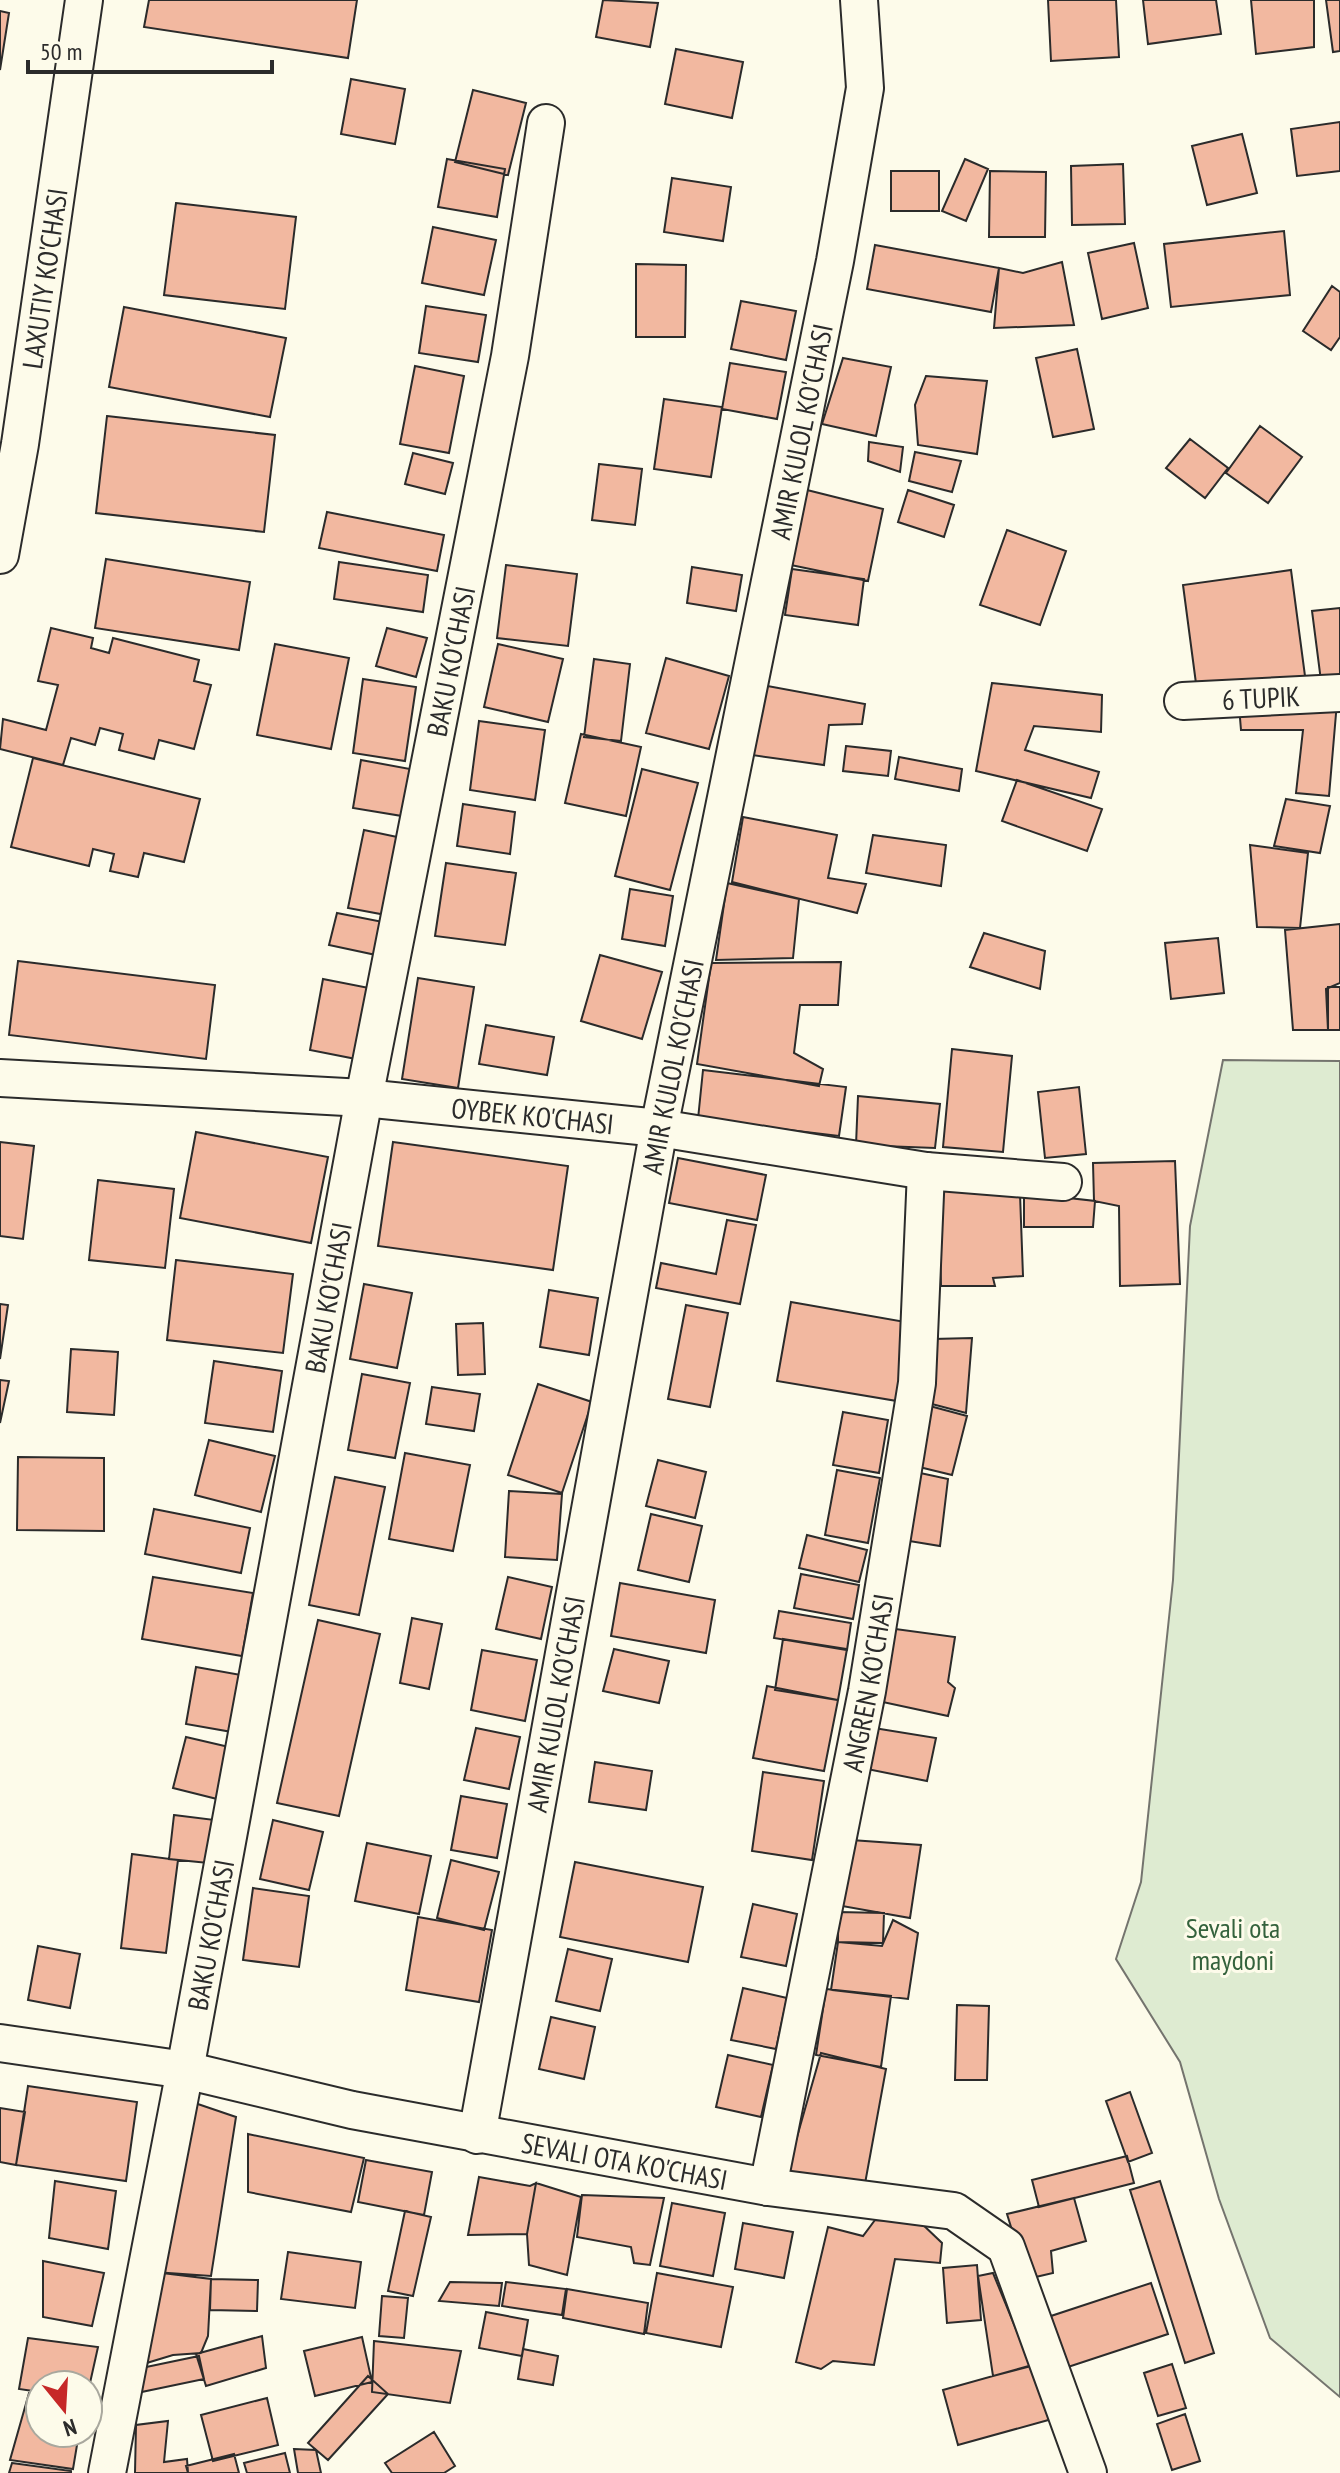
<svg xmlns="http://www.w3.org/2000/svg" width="1340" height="2473" font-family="'PT Sans Narrow',sans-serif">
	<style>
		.green { fill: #deebd1; stroke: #74746e; stroke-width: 2 }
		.building { fill: #f2b8a0; stroke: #2b2b2b; stroke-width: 2 }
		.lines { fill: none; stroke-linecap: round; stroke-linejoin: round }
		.minor-casing { stroke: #2b2b2b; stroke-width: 40 }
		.minor { stroke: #fdfbea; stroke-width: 36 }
		.labels { text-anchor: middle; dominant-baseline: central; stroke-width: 6; stroke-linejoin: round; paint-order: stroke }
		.street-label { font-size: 28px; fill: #2b2b2b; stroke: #fdfbea }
		.park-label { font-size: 28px; fill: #34623c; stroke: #fdfbea }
	</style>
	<rect width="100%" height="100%" fill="#fdfbea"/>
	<path class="green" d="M 1223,1060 L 1340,1061 L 1340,2397 L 1270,2338 L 1219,2199 L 1180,2062 L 1116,1959 L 1141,1882 L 1173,1580 L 1190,1226 Z"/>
	<path class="building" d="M 149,0 L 357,0 L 348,58 L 144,27 Z
		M 603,0 L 658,3 L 650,47 L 596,37 Z
		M 1048,0 L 1116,0 L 1119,57 L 1051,61 Z
		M 1143,0 L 1216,0 L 1221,34 L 1148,44 Z
		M 1251,0 L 1314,0 L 1314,47 L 1256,54 Z
		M 1326,0 L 1340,0 L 1340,51 L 1333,52 Z
		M 0,11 L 9,13 L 0,70 Z
		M 676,49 L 743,62 L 732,118 L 665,104 Z
		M 351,79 L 405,89 L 395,144 L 341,134 Z
		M 473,90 L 526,103 L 508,175 L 455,162 Z
		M 1340,122 L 1340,171 L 1297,176 L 1291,129 Z
		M 1242,134 L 1257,193 L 1207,205 L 1192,146 Z
		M 447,159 L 505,169 L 497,217 L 438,207 Z
		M 965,159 L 988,169 L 966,221 L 942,211 Z
		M 1123,164 L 1125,224 L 1072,225 L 1071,166 Z
		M 891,171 L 939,171 L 939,211 L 891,211 Z
		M 990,171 L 1046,172 L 1045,237 L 989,237 Z
		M 672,178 L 731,187 L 723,241 L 664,232 Z
		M 176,203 L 296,217 L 285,309 L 164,295 Z
		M 433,227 L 496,240 L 484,295 L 422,283 Z
		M 1284,231 L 1290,295 L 1171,307 L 1164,244 Z
		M 1134,243 L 1148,308 L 1102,319 L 1088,253 Z
		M 875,245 L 999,268 L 991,312 L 867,289 Z
		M 1062,262 L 1074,325 L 994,328 L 999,268 L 1023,273 Z
		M 636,264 L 686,265 L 685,337 L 636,337 Z
		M 1332,286 L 1340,292 L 1340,337 L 1331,350 L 1303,331 Z
		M 741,301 L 796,311 L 786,360 L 731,349 Z
		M 426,306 L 486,315 L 478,362 L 419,353 Z
		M 124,307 L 286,338 L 270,417 L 109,387 Z
		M 1077,349 L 1094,429 L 1053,437 L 1036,358 Z
		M 843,358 L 891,367 L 876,436 L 822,424 Z
		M 730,363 L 786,372 L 777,419 L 722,409 Z
		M 415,366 L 464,376 L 449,453 L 400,444 Z
		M 926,376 L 987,381 L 977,454 L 918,445 L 915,405 Z
		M 664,399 L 722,407 L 711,477 L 654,469 Z
		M 107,416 L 275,435 L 264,532 L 96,513 Z
		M 1260,426 L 1302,457 L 1268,503 L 1226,473 Z
		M 1190,439 L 1228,468 L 1205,498 L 1166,468 Z
		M 869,442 L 903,447 L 900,472 L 868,461 Z
		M 915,452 L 961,461 L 952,492 L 909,481 Z
		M 413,453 L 453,463 L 445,494 L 405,484 Z
		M 599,464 L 642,469 L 635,525 L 592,520 Z
		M 803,489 L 883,509 L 868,581 L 786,564 Z
		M 908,490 L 954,505 L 944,537 L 898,522 Z
		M 327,512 L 444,535 L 437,571 L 319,548 Z
		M 1007,530 L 1066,551 L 1040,625 L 980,605 Z
		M 106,559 L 250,582 L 239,650 L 95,628 Z
		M 339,562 L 428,575 L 423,612 L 334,599 Z
		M 506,565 L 577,574 L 568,646 L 497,638 Z
		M 692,567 L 742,575 L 736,611 L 687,603 Z
		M 792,569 L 864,579 L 858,625 L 785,615 Z
		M 1291,570 L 1305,676 L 1197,691 L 1183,585 Z
		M 1340,608 L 1340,679 L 1321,681 L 1312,611 Z
		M 51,628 L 93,638 L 91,648 L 109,653 L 113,638 L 199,660 L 194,681 L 211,685 L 194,749 L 159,740 L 154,759 L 119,750 L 123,734 L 100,728 L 95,745 L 71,738 L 63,765 L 0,749 L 3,719 L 46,730 L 58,685 L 38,681 Z
		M 387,628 L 427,638 L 416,677 L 376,666 Z
		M 275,644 L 349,658 L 331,749 L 257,735 Z
		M 498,644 L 563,659 L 548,722 L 484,707 Z
		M 666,658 L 729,676 L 709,749 L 646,733 Z
		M 594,659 L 630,664 L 621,741 L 584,737 Z
		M 363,679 L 416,687 L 405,761 L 353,753 Z
		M 992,683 L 1102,695 L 1101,732 L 1034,726 L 1025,750 L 1099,772 L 1091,798 L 976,771 Z
		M 762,685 L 865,704 L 862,724 L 829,725 L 824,765 L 752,755 Z
		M 1337,702 L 1329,796 L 1296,793 L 1303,730 L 1241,730 L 1239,706 Z
		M 479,721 L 545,730 L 535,800 L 470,790 Z
		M 581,734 L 641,747 L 626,816 L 565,803 Z
		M 846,746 L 891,751 L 888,776 L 843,771 Z
		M 899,757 L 962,769 L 959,791 L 895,779 Z
		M 33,758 L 200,799 L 184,862 L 144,853 L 138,877 L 110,871 L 114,854 L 93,849 L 89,866 L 11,847 Z
		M 361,760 L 410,769 L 402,816 L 353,808 Z
		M 642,769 L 698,783 L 670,890 L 615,876 Z
		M 1017,780 L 1102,809 L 1087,851 L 1002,821 Z
		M 1286,799 L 1330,806 L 1320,853 L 1274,846 Z
		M 463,804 L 515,812 L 510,854 L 457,846 Z
		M 743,817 L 837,835 L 828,878 L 866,884 L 857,913 L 732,882 Z
		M 364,830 L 402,838 L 386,915 L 348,908 Z
		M 873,835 L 946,845 L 941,886 L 866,873 Z
		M 1250,845 L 1308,853 L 1300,928 L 1257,927 Z
		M 446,863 L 516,873 L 505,945 L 435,936 Z
		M 727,883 L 799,899 L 793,958 L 716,960 Z
		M 630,889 L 673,896 L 665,946 L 622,939 Z
		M 337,913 L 383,922 L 376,955 L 329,945 Z
		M 1340,924 L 1340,983 L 1326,989 L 1328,1030 L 1293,1030 L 1285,930 Z
		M 984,933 L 1045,951 L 1040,989 L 970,967 Z
		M 1218,938 L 1224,993 L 1171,999 L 1165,943 Z
		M 600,955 L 662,972 L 642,1039 L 581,1021 Z
		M 18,961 L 215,985 L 206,1059 L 9,1035 Z
		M 841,962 L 838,1005 L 800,1005 L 794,1053 L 823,1069 L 819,1086 L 697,1064 L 711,963 Z
		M 418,978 L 474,987 L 458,1088 L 402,1079 Z
		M 323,979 L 369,988 L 356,1059 L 310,1050 Z
		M 1328,987 L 1340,987 L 1340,1030 L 1328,1030 Z
		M 486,1025 L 554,1037 L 547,1075 L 479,1064 Z
		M 952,1049 L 1012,1056 L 1003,1152 L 943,1147 Z
		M 703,1070 L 846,1087 L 839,1136 L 698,1119 Z
		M 1079,1087 L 1086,1154 L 1045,1158 L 1038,1092 Z
		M 858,1096 L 940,1104 L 935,1148 L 856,1145 Z
		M 196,1132 L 328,1157 L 311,1243 L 180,1218 Z
		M 0,1142 L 34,1146 L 23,1239 L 0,1236 Z
		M 393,1142 L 568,1166 L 553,1270 L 378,1246 Z
		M 678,1158 L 766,1175 L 757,1220 L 669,1203 Z
		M 1175,1161 L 1180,1284 L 1120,1286 L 1119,1206 L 1094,1201 L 1093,1163 Z
		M 938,1179 L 1020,1194 L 1023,1276 L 993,1278 L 995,1286 L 941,1286 Z
		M 98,1180 L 174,1189 L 165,1268 L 89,1260 Z
		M 1024,1193 L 1095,1201 L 1093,1227 L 1024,1227 Z
		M 727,1220 L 756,1225 L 740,1304 L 656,1288 L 661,1263 L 716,1274 Z
		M 176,1260 L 293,1274 L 283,1353 L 167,1340 Z
		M 364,1284 L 412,1293 L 397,1368 L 350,1359 Z
		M 549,1290 L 598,1298 L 589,1355 L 540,1347 Z
		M 791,1302 L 911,1323 L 897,1401 L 777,1381 Z
		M 0,1304 L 8,1305 L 0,1359 Z
		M 686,1305 L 728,1313 L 710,1407 L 668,1399 Z
		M 483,1323 L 485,1374 L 458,1375 L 456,1324 Z
		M 972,1338 L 966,1413 L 928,1403 L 933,1339 Z
		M 71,1349 L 118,1352 L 114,1415 L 67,1412 Z
		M 214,1361 L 282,1371 L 273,1432 L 205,1423 Z
		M 362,1374 L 410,1383 L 395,1458 L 348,1450 Z
		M 0,1380 L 9,1381 L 0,1423 Z
		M 538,1384 L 592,1402 L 562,1493 L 508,1475 Z
		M 432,1387 L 480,1394 L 474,1431 L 426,1424 Z
		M 926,1405 L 967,1416 L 952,1475 L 911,1465 Z
		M 843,1412 L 888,1420 L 879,1473 L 833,1465 Z
		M 209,1440 L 275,1456 L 261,1512 L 195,1495 Z
		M 405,1453 L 470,1465 L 453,1551 L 389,1539 Z
		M 18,1457 L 104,1458 L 104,1531 L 17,1530 Z
		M 658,1460 L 706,1472 L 695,1518 L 646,1506 Z
		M 837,1470 L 880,1478 L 868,1543 L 825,1535 Z
		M 911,1471 L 948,1479 L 940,1546 L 903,1540 Z
		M 335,1477 L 385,1487 L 359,1615 L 309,1605 Z
		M 509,1491 L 562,1494 L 557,1560 L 505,1557 Z
		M 154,1509 L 250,1528 L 241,1573 L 145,1554 Z
		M 651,1514 L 702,1526 L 689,1582 L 638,1570 Z
		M 807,1535 L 867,1550 L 859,1582 L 799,1568 Z
		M 801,1574 L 859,1585 L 853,1619 L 794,1608 Z
		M 153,1577 L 253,1593 L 242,1656 L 142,1639 Z
		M 508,1577 L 552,1587 L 541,1639 L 496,1629 Z
		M 620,1583 L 715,1600 L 706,1653 L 611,1636 Z
		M 779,1611 L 851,1623 L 847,1650 L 774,1638 Z
		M 412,1618 L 442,1624 L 429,1689 L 400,1683 Z
		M 318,1620 L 380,1634 L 339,1816 L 277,1803 Z
		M 888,1628 L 955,1637 L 948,1682 L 955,1688 L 948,1716 L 878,1701 Z
		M 783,1639 L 847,1649 L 838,1700 L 775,1690 Z
		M 614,1649 L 669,1661 L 659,1703 L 603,1691 Z
		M 482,1650 L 537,1660 L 525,1721 L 471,1710 Z
		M 196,1667 L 241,1675 L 232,1732 L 186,1724 Z
		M 767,1686 L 838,1700 L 824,1771 L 753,1758 Z
		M 476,1728 L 520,1737 L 509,1789 L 464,1780 Z
		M 874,1728 L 936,1738 L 927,1781 L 867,1769 Z
		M 186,1737 L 229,1747 L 217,1799 L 173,1788 Z
		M 595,1762 L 652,1771 L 646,1810 L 589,1802 Z
		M 763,1772 L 824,1781 L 812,1860 L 752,1851 Z
		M 461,1796 L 507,1804 L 497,1858 L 451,1850 Z
		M 174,1815 L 223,1821 L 218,1864 L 169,1859 Z
		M 273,1820 L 323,1832 L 309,1890 L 260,1879 Z
		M 851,1840 L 921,1845 L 910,1918 L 842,1906 Z
		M 367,1843 L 431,1856 L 419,1914 L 355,1901 Z
		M 132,1854 L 178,1860 L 166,1953 L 121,1948 Z
		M 451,1860 L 499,1872 L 484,1930 L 437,1918 Z
		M 575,1862 L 703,1887 L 688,1962 L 560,1937 Z
		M 253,1888 L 309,1896 L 299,1967 L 243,1960 Z
		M 753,1904 L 797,1914 L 786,1966 L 741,1957 Z
		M 838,1912 L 884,1913 L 883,1943 L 838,1942 Z
		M 418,1917 L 492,1930 L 479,2002 L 406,1990 Z
		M 893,1920 L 918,1933 L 908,1999 L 831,1990 L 838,1942 L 882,1946 Z
		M 38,1946 L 80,1954 L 70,2008 L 28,2000 Z
		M 568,1949 L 612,1959 L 600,2011 L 556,2001 Z
		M 743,1988 L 787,1998 L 776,2049 L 731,2040 Z
		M 826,1989 L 891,1996 L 881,2067 L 816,2055 Z
		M 957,2005 L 989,2006 L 987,2080 L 955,2080 Z
		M 551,2017 L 595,2027 L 584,2079 L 539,2069 Z
		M 821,2053 L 886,2069 L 864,2189 L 787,2172 Z
		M 728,2055 L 773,2065 L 761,2117 L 716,2107 Z
		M 28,2086 L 137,2102 L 126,2181 L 16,2165 Z
		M 1130,2092 L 1152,2153 L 1128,2162 L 1106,2101 Z
		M 189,2101 L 236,2117 L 211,2276 L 154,2272 Z
		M 0,2108 L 25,2112 L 16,2165 L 0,2162 Z
		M 248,2134 L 364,2158 L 351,2212 L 248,2192 Z
		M 1127,2156 L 1134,2183 L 1039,2207 L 1032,2180 Z
		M 366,2160 L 432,2172 L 424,2215 L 358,2202 Z
		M 479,2177 L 530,2186 L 536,2183 L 527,2234 L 468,2235 Z
		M 55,2181 L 116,2191 L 108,2249 L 49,2238 Z
		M 1160,2181 L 1214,2353 L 1185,2363 L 1130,2190 Z
		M 536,2183 L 581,2197 L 567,2275 L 529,2265 L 527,2234 Z
		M 582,2195 L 664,2198 L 650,2265 L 634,2263 L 631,2247 L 577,2237 Z
		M 1074,2198 L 1086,2241 L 1051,2251 L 1053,2273 L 1027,2279 L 1007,2214 Z
		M 672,2203 L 725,2213 L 713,2276 L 660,2266 Z
		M 405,2211 L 431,2217 L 413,2296 L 388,2291 Z
		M 875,2220 L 920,2222 L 942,2243 L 940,2263 L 895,2259 L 874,2365 L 833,2361 L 821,2369 L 796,2362 L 828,2227 L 863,2236 Z
		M 743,2223 L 793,2232 L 784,2278 L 735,2269 Z
		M 288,2252 L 361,2262 L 355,2308 L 281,2299 Z
		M 43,2261 L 104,2273 L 92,2326 L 43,2317 Z
		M 977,2265 L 981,2320 L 947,2323 L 943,2268 Z
		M 154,2272 L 211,2279 L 208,2336 L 201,2353 L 173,2355 L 140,2365 Z
		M 657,2273 L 733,2287 L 721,2347 L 646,2333 Z
		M 993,2273 L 1031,2366 L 993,2376 L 978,2276 Z
		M 211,2279 L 258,2280 L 257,2311 L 210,2310 Z
		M 450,2282 L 502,2283 L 499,2306 L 439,2301 Z
		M 506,2282 L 566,2289 L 562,2315 L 502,2306 Z
		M 1151,2283 L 1168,2334 L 1065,2368 L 1048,2317 Z
		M 567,2289 L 648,2303 L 644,2334 L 563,2318 Z
		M 382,2296 L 408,2298 L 404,2338 L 379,2336 Z
		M 486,2312 L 528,2320 L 522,2356 L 479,2348 Z
		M 262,2336 L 266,2368 L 206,2386 L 196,2354 Z
		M 362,2337 L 372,2382 L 315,2396 L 304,2351 Z
		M 28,2338 L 98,2347 L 88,2392 L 88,2385 L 40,2385 L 40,2392 L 19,2389 Z
		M 374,2341 L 461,2351 L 450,2403 L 372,2392 Z
		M 523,2349 L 558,2356 L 553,2385 L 518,2379 Z
		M 199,2356 L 204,2379 L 132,2394 L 127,2371 Z
		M 1036,2364 L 1052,2419 L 958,2445 L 943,2390 Z
		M 1172,2364 L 1186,2408 L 1158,2416 L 1144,2373 Z
		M 368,2376 L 388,2394 L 328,2460 L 308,2443 Z
		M 29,2393 L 40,2394 L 40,2433 L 79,2433 L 73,2469 L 10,2460 Z
		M 267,2398 L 278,2445 L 213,2461 L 201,2415 Z
		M 1185,2414 L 1200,2461 L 1172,2470 L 1157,2424 Z
		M 168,2421 L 164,2462 L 187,2459 L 188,2473 L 135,2473 L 136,2425 Z
		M 434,2432 L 455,2466 L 444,2473 L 392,2473 L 385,2463 Z
		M 294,2449 L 316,2450 L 321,2473 L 298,2473 Z
		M 285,2453 L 290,2473 L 247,2473 L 244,2463 Z
		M 234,2454 L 239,2473 L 188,2473 L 186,2466 Z
		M 12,2463 L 71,2471 L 71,2473 L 9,2473 Z"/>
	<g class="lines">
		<defs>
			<g id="minor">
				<path id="s1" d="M 0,555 L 20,444 L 84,0"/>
				<path id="s2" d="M 1183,701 L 1340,693"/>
				<path id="s3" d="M 0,1078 L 364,1098 L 659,1128 L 926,1171 L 1063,1182"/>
				<path id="s4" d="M 0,2043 L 185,2070 L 352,2110 L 768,2187 L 954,2211 L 1006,2247 L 1088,2473"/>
				<path id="s5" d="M 477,2135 L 659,1128 L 835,261 L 865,88 L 859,0"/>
				<path id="s6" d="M 768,2187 L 867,1691 L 917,1383 L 926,1171"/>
				<path id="s7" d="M 107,2473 L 185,2070 L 364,1098 L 510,356 L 546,123"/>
			</g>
		</defs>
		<use href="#minor" class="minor-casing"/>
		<use href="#minor" class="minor"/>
	</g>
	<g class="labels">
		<g class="street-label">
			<text stroke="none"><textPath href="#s1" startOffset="280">LAXUTIY KO'CHASI</textPath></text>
			<text stroke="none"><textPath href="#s5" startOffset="1734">AMIR KULOL KO'CHASI</textPath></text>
			<text stroke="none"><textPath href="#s7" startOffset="1844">BAKU KO'CHASI</textPath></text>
			<text stroke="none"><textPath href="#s2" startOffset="78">6 TUPIK</textPath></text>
			<text stroke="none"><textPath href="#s5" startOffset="1086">AMIR KULOL KO'CHASI</textPath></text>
			<text stroke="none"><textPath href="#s3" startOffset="534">OYBEK KO'CHASI</textPath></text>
			<text stroke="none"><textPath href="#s7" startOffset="1196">BAKU KO'CHASI</textPath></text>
			<text stroke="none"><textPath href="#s6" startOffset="514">ANGREN KO'CHASI</textPath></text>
			<text stroke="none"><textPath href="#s5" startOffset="438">AMIR KULOL KO'CHASI</textPath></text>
			<text stroke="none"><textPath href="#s7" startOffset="548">BAKU KO'CHASI</textPath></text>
			<text stroke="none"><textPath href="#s4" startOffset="636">SEVALI OTA KO'CHASI</textPath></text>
		</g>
		<g class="park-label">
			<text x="1233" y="1927">Sevali ota<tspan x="1233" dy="32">maydoni</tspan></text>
		</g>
	</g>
	<g transform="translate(64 2409) rotate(162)"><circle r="38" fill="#fdfbea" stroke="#a9a89e" stroke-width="2"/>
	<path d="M0-6L14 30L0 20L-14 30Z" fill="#c62828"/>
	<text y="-12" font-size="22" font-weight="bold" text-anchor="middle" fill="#2b2b2b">N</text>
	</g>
	<path d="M28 60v12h244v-12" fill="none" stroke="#2b2b2b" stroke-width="4"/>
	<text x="40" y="60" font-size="24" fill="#2b2b2b" stroke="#fdfbea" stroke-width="6" paint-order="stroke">50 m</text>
</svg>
